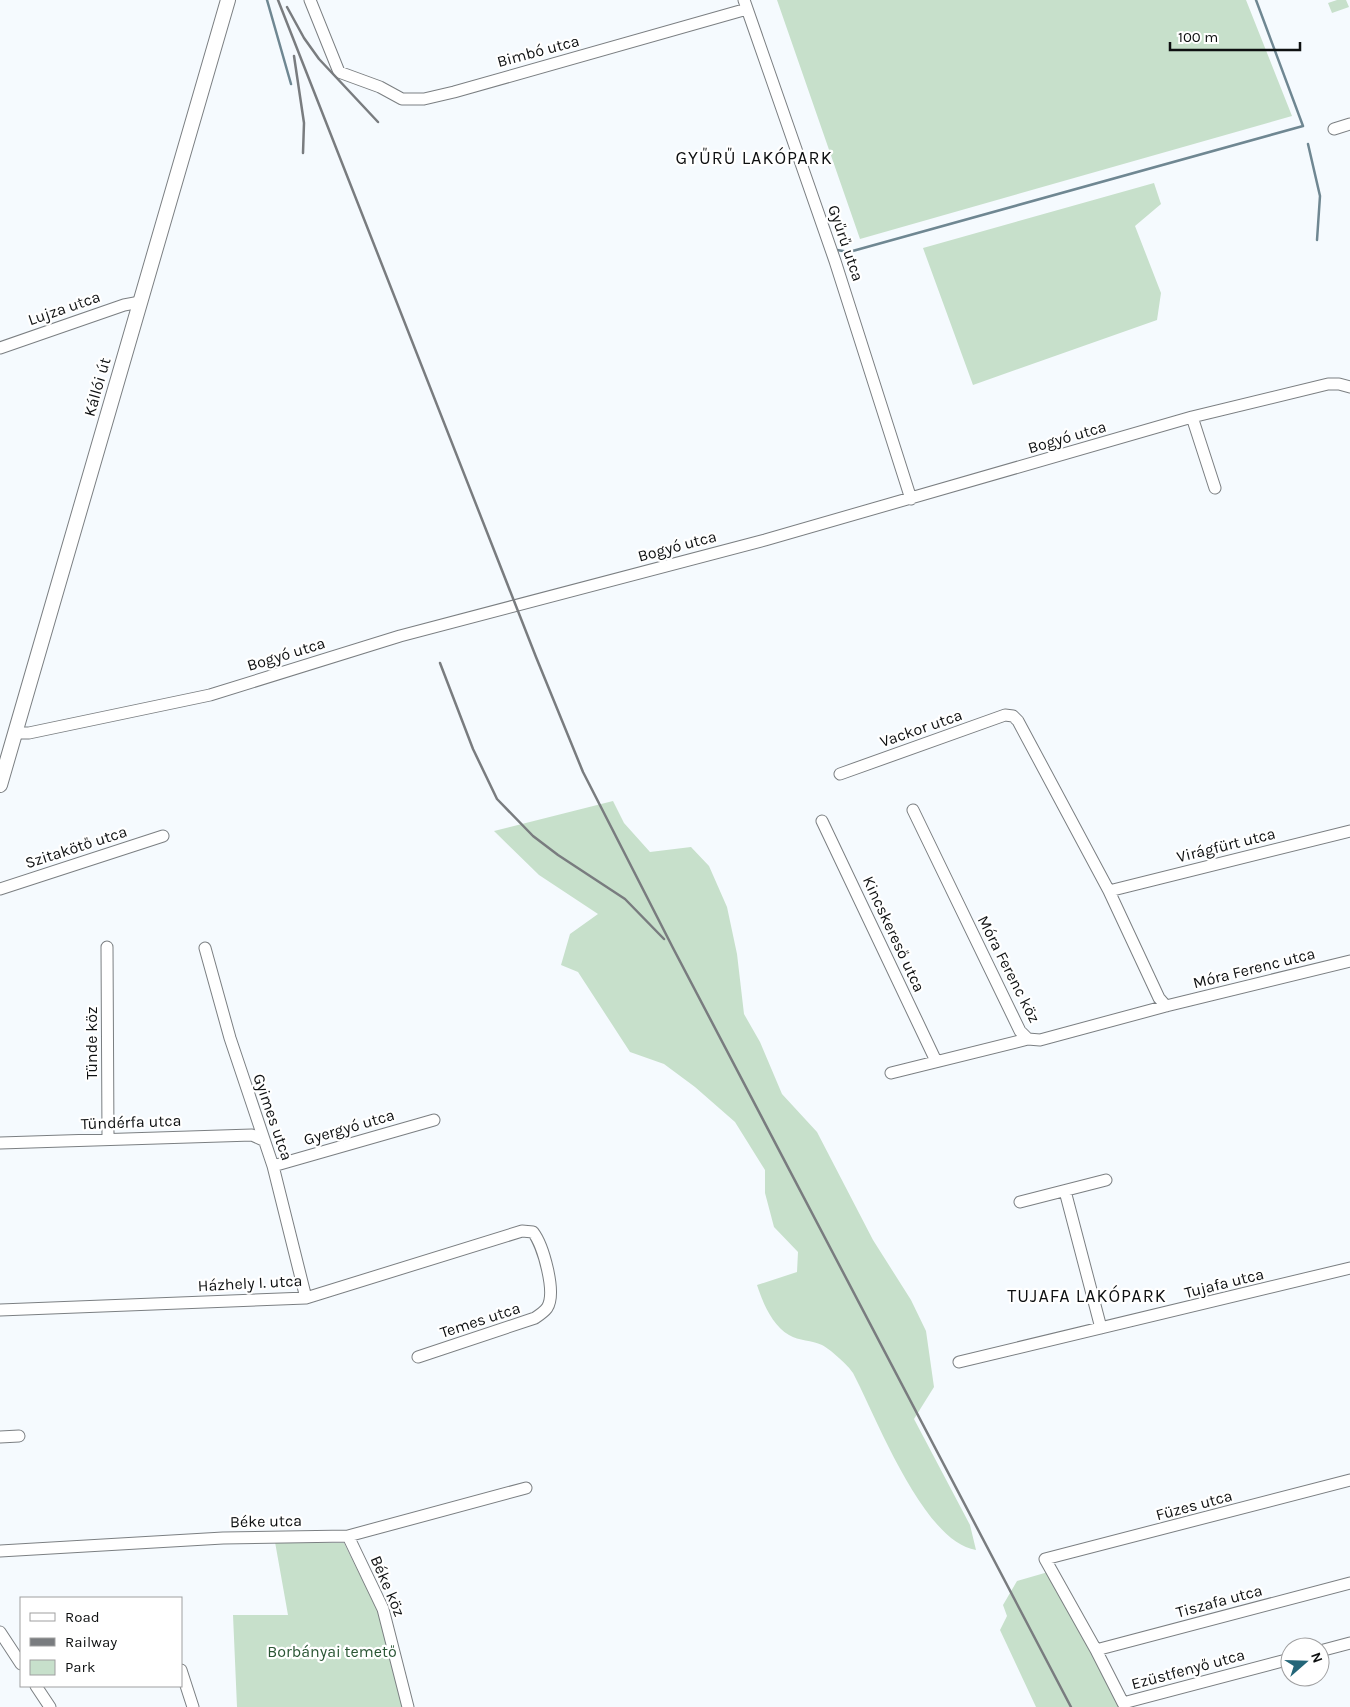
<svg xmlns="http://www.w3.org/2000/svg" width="1350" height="1707" font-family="Karla,sans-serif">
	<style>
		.green { fill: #c7e0cb }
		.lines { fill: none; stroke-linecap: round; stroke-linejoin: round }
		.stream { stroke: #6f8792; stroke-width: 2.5 }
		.minor-casing { stroke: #7b7f82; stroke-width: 13 }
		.major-casing { stroke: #7b7f82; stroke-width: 16 }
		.minor { stroke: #fff; stroke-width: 11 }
		.major { stroke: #fff; stroke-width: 14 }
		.rail { stroke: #797c7f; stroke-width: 2.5 }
		.labels { text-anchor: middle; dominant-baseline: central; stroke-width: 4.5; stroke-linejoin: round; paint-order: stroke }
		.street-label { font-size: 16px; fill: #0e1011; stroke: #fff }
		.park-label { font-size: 16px; fill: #2b5635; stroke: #fff }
		.neighbourhood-label { font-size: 18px; letter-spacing: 1px; fill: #0e1011; stroke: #fff }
	</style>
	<rect width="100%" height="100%" fill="#f5fafe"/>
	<path class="green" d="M 777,0 L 1246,0 L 1292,116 L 860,239 Z
		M 1337,0 L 1346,0 L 1349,7 L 1332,13 L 1328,3 Z
		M 1154,183 L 1161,204 L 1135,226 L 1161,293 L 1157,320 L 973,385 L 923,248 Z
		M 613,801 L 624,823 L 650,852 L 691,847 L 709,866 L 727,907 L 737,954 L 744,1014 L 760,1042 L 782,1094 L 817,1132 L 873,1240 L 911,1300 L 926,1331 L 934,1387 L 914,1419 L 970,1525 L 976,1550 C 923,1542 876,1416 853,1373 C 848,1365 831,1350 822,1345 C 812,1340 799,1341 789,1335 C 772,1325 763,1303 757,1285 L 797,1272 L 798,1252 L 774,1227 L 765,1193 L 765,1170 L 735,1122 L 695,1087 L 664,1064 L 630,1052 L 578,972 L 561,965 L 570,934 L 598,914 L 539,875 L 494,831 Z
		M 275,1542 L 344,1543 L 379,1613 L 405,1707 L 237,1707 L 233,1615 L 288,1615 Z
		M 1055,1570 L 1122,1707 L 1036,1707 L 1000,1630 L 1007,1616 L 1003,1605 L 1017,1581 Z"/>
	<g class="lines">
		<path class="stream" d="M 267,0 L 291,84
			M 1308,144 L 1320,196 L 1317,240
			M 837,250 L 849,252 L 1303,126 L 1256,0"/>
		<defs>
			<path id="minor" d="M 310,0 L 339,72 L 380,87 L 402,99 L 424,99 L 454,92 L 747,9
				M 744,0 L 835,261 L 911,499
				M 1334,129 L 1350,124
				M 0,348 L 124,305 L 140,302
				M 1192,417 L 1215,488
				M 15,733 L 29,733 L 210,695 L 400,636 L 765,540 L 1192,417 L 1328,384 L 1339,384 L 1350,387
				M 840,774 L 1005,715 L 1013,716 L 1018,721 L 1109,891 L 1159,998 L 1166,1006
				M 913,810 L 1020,1031 L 1028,1039 L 1040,1040 L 1166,1006 L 1350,961
				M 822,821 L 936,1061
				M 0,889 L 163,836
				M 1109,891 L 1350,831
				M 107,947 L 108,1138
				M 205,948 L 230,1038 L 273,1166 L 306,1298
				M 891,1073 L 1028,1039
				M 0,1143 L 252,1135 L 263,1140
				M 273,1166 L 434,1120
				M 1065,1191 L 1101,1328
				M 1020,1202 L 1106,1180
				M 0,1310 L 306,1298 L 522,1231 L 533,1232 C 543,1245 557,1293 547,1308 C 544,1312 538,1316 535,1318 L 418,1357
				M 959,1362 L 1350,1268
				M 0,1437 L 19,1436
				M 348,1536 L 383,1609 L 408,1707
				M 0,1551 L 223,1538 L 348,1536 L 526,1488
				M 0,1632 L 21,1664
				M 1096,1650 L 1350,1583
				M 1320,1651 L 1350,1643
				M 1290,1659 L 1123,1703 L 1096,1650 L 1045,1559 L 1350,1480
				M 181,1670 L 193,1707
				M 36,1686 L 50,1707"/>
			<path id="major" d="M 0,785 L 228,0"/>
		</defs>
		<use href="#minor" class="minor-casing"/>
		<use href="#major" class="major-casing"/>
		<use href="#minor" class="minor"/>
		<use href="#major" class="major"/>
		<path class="rail" d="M 278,0 L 536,657 L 583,772 L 673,948 L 1071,1707
			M 287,7 L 304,38 L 319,59 L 378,122
			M 294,56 L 304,123 L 303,153
			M 440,663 L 473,749 L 497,799 L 533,836 L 558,855 L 625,899 L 664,939"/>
	</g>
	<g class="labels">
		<g class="street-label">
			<text transform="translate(538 51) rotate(-15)">Bimbó utca</text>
			<text transform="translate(846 243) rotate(71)">Gyűrű utca</text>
			<text transform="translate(64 308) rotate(-19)">Lujza utca</text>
			<text transform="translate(97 387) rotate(-74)">Kállói út</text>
			<text transform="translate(1067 437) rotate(-16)">Bogyó utca</text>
			<text transform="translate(677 546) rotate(-15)">Bogyó utca</text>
			<text transform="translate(286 654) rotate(-17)">Bogyó utca</text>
			<text transform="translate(921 728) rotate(-19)">Vackor utca</text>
			<text transform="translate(1226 845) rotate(-14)">Virágfürt utca</text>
			<text transform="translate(76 847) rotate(-18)">Szitakötő utca</text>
			<text transform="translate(894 934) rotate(65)">Kincskereső utca</text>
			<text transform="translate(1254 968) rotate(-14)">Móra Ferenc utca</text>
			<text transform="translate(1009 969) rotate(63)">Móra Ferenc köz</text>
			<text transform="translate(91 1043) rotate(-90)">Tünde köz</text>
			<text transform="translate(273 1117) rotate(71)">Gyimes utca</text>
			<text transform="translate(131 1122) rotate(-2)">Tündérfa utca</text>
			<text transform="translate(349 1127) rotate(-16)">Gyergyó utca</text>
			<text transform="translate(250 1283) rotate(-3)">Házhely I. utca</text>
			<text transform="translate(1224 1283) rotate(-14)">Tujafa utca</text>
			<text transform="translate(480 1320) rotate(-18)">Temes utca</text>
			<text transform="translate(1194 1505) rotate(-15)">Füzes utca</text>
			<text transform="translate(266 1521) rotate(-1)">Béke utca</text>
			<text transform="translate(388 1586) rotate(67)">Béke köz</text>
			<text transform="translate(1219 1601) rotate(-15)">Tiszafa utca</text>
			<text transform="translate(1188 1669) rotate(-15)">Ezüstfenyő utca</text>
		</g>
		<g class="park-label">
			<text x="332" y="1651">Borbányai temető</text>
		</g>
		<g class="neighbourhood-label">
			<text x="754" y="158">GYŰRŰ LAKÓPARK</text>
			<text x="1087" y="1296">TUJAFA LAKÓPARK</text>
		</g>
	</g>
	<rect x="20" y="1597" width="162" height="90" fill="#ffffff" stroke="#9f9fa0"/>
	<rect x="30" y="1613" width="25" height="8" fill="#ffffff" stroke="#9f9fa0"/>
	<text x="65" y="1622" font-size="15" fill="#0e1011">Road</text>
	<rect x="30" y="1638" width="25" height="8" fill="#797c7f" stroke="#9f9fa0"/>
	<text x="65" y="1647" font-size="15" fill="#0e1011">Railway</text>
	<rect x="30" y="1660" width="25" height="15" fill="#c7e0cb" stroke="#9f9fa0"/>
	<text x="65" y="1672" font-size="15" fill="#0e1011">Park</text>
	<g transform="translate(1305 1662) rotate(70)"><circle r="24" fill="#ffffff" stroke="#9f9fa0"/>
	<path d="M0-4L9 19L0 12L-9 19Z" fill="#246679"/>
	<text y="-8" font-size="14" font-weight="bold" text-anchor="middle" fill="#0e1011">N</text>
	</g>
	<path d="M1170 42v8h130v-8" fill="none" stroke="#0e1011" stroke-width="2.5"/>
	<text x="1178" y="42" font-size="15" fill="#0e1011" stroke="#ffffff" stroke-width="4" paint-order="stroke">100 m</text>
</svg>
